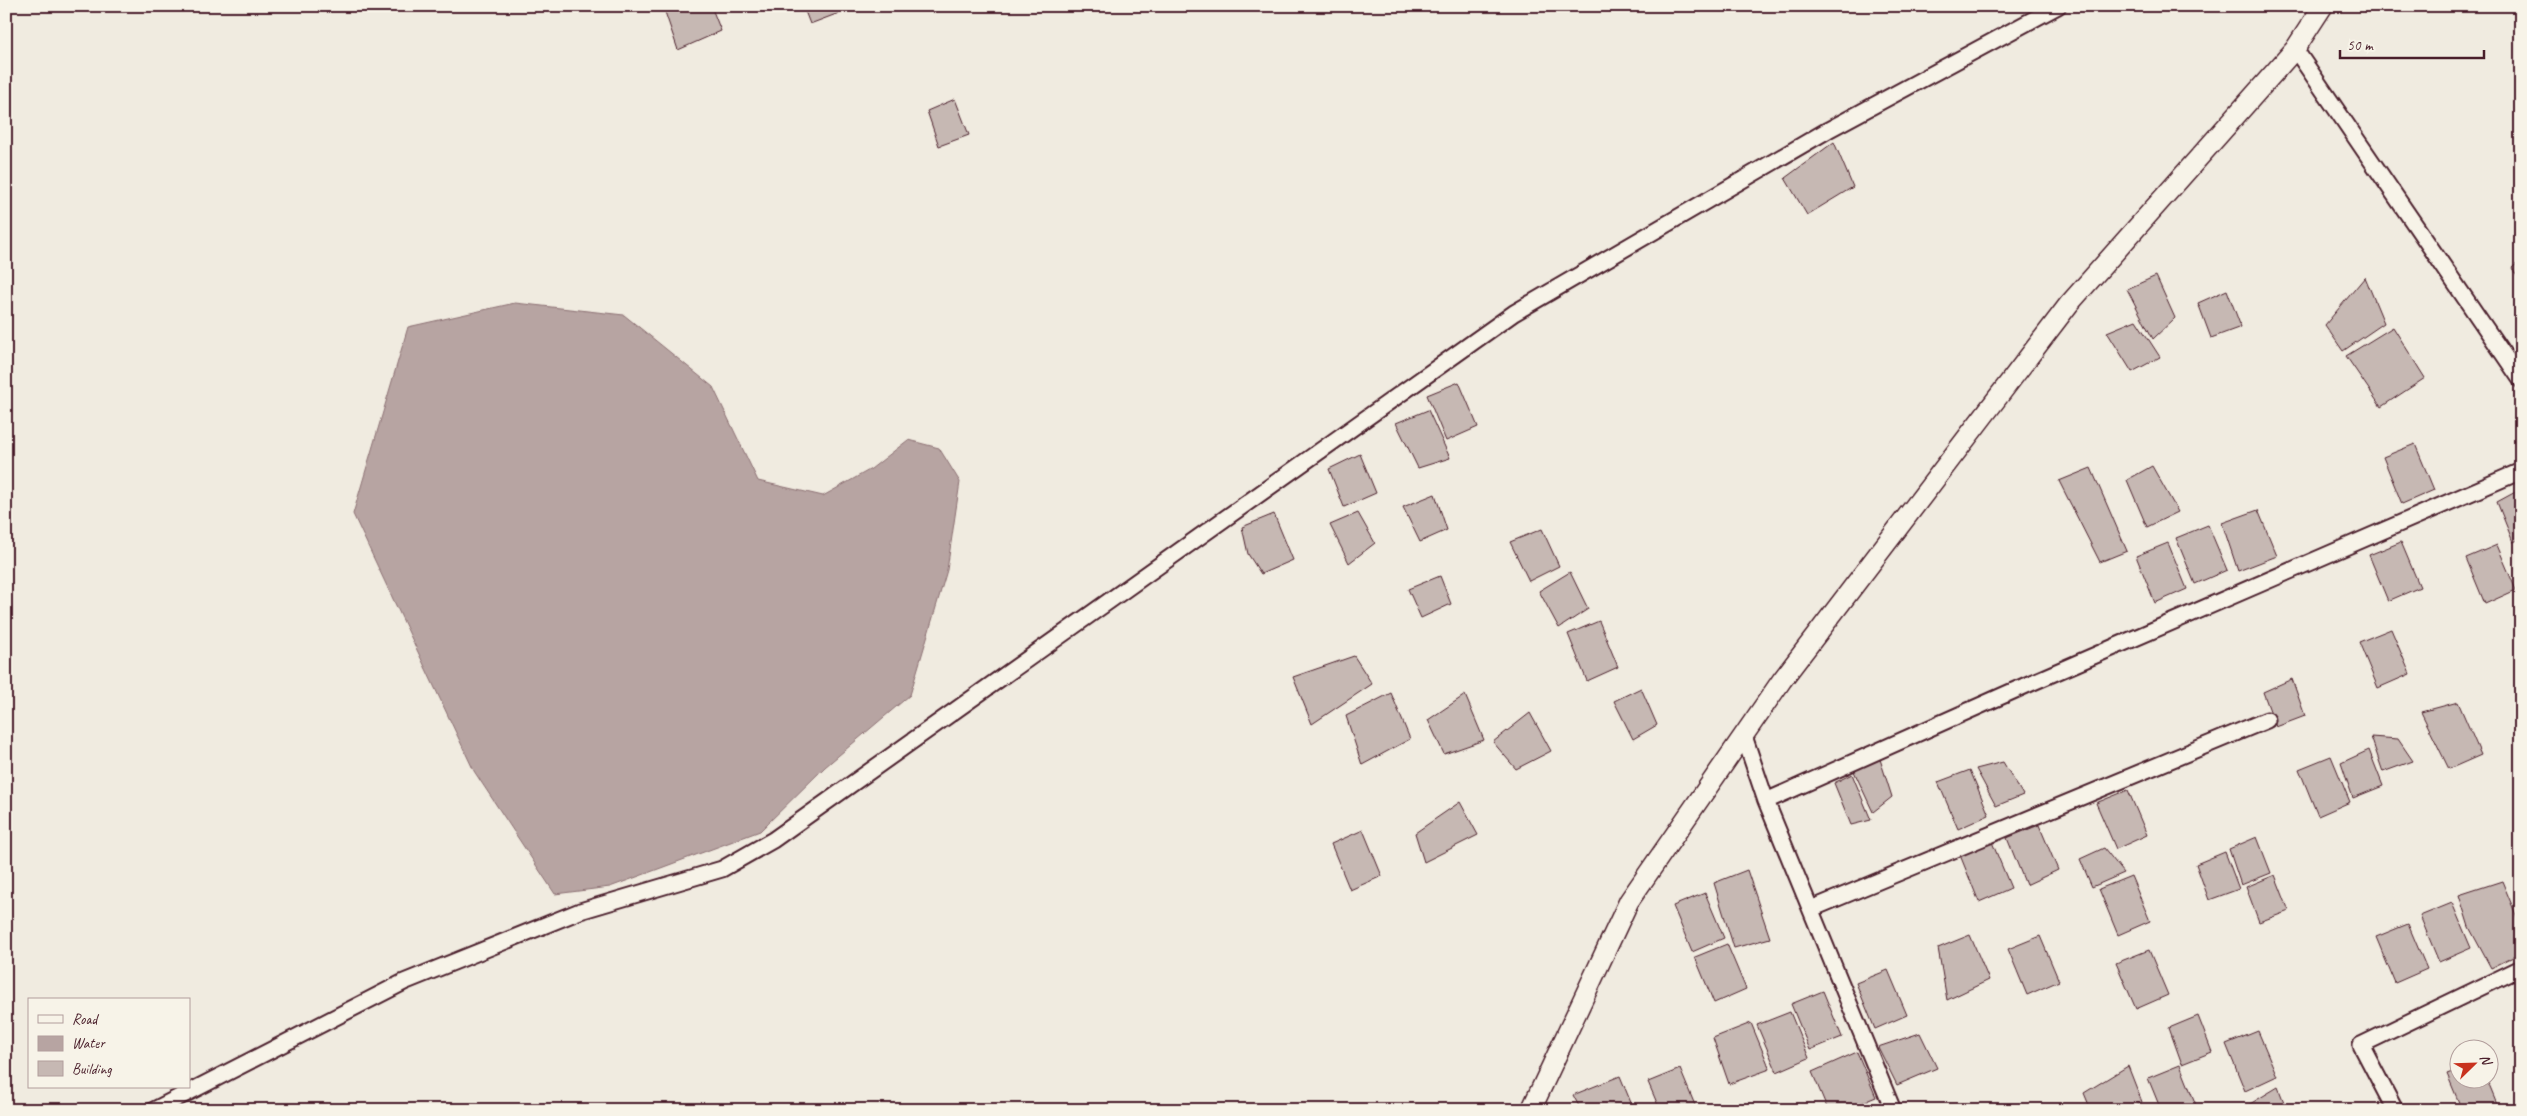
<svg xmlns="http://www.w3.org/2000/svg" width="2527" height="1116" font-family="Caveat,sans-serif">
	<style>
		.water { fill: #b7a4a2; stroke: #8b6f72 }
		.building { fill: #c6b8b3; stroke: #4a1f2b }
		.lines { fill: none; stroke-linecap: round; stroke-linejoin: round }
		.minor-casing { stroke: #4a1f2b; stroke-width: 19 }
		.tertiary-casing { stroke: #4a1f2b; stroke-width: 22 }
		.minor { stroke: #f7f3e8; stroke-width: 15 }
		.tertiary { stroke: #f7f3e8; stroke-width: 19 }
	</style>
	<rect width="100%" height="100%" fill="#f0ebe0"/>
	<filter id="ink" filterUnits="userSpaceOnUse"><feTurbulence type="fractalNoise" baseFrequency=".02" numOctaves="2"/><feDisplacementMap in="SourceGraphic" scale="10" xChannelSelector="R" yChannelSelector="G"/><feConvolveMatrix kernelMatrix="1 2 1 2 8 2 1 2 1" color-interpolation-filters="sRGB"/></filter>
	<g filter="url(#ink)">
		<path class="water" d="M 515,303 L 624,315 L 713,387 L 758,481 L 823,496 L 871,469 L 908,440 L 939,448 L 960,482 L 947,570 L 910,695 L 825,767 L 760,831 L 610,887 L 555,894 L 474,771 L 353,514 L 408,327 Z"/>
		<path class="building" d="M 663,6 L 711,6 L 721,31 L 678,50 Z
			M 803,6 L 837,6 L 839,13 L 810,24 Z
			M 955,99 L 969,135 L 939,146 L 927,111 Z
			M 1834,142 L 1853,187 L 1807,215 L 1785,178 Z
			M 2521,260 L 2521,283 L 2512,268 Z
			M 2156,276 L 2175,318 L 2153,339 L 2127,289 Z
			M 2365,277 L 2384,323 L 2343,351 L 2325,325 Z
			M 2227,290 L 2241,327 L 2211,338 L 2198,303 Z
			M 2136,320 L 2160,357 L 2132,372 L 2107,332 Z
			M 2393,327 L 2425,378 L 2381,407 L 2346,356 Z
			M 1459,382 L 1478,427 L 1446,441 L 1427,395 Z
			M 1428,410 L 1450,458 L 1418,468 L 1396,423 Z
			M 2415,444 L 2434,490 L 2402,504 L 2383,457 Z
			M 1360,454 L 1376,493 L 1344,507 L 1329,469 Z
			M 2152,466 L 2178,512 L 2147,527 L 2127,480 Z
			M 2091,468 L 2127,551 L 2100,562 L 2059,481 Z
			M 2521,489 L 2521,539 L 2513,542 L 2497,502 Z
			M 1435,494 L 1447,530 L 1420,542 L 1403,507 Z
			M 2258,510 L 2277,556 L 2238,571 L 2222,523 Z
			M 1358,513 L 1375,543 L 1349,563 L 1330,525 Z
			M 1274,514 L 1293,560 L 1261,574 L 1248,554 L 1242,527 Z
			M 2208,525 L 2227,570 L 2195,584 L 2176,538 Z
			M 1542,529 L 1559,566 L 1529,581 L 1510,542 Z
			M 2401,542 L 2420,587 L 2388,601 L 2369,555 Z
			M 2168,543 L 2187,589 L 2155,603 L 2136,556 Z
			M 2497,545 L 2516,590 L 2485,604 L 2466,558 Z
			M 1570,572 L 1588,609 L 1559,628 L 1539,591 Z
			M 1440,576 L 1451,604 L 1421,618 L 1408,589 Z
			M 1599,621 L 1618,667 L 1587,681 L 1568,634 Z
			M 2391,629 L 2410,674 L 2378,688 L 2359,642 Z
			M 1354,656 L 1372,684 L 1312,724 L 1293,677 Z
			M 2292,679 L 2305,716 L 2276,727 L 2263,692 Z
			M 1641,688 L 1657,725 L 1633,739 L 1614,701 Z
			M 1391,693 L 1410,739 L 1362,765 L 1346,716 Z
			M 1465,695 L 1484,740 L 1444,754 L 1428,720 Z
			M 2458,702 L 2481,755 L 2449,769 L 2421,712 Z
			M 1530,713 L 1551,751 L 1516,769 L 1493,742 Z
			M 2371,737 L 2398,739 L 2413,761 L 2383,772 Z
			M 2369,750 L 2383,786 L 2353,798 L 2341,763 Z
			M 1879,756 L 1892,797 L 1873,812 L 1853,769 Z
			M 2331,756 L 2350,802 L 2318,816 L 2299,769 Z
			M 2003,762 L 2023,795 L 1996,806 L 1976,769 Z
			M 1970,770 L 1989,815 L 1958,829 L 1938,782 Z
			M 1852,774 L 1871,820 L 1851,825 L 1834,783 Z
			M 2128,790 L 2147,835 L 2116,849 L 2096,803 Z
			M 1460,802 L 1478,835 L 1424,862 L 1415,833 Z
			M 2039,825 L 2058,870 L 2026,885 L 2007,838 Z
			M 1363,830 L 1382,876 L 1350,890 L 1331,844 Z
			M 2257,837 L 2271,873 L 2241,885 L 2229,849 Z
			M 1992,842 L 2011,888 L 1979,902 L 1960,855 Z
			M 2104,848 L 2124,873 L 2092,887 L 2080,859 Z
			M 2225,852 L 2239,889 L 2209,900 L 2196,864 Z
			M 1747,870 L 1770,938 L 1734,948 L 1714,883 Z
			M 2275,875 L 2289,911 L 2259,922 L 2246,887 Z
			M 2131,876 L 2150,921 L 2118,935 L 2099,889 Z
			M 2502,881 L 2521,927 L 2521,953 L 2491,968 L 2469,927 L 2459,895 Z
			M 1705,893 L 1724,938 L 1692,952 L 1673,906 Z
			M 2452,903 L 2471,948 L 2439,962 L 2420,916 Z
			M 2408,924 L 2427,969 L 2395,983 L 2376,937 Z
			M 1970,935 L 1989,980 L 1947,1000 L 1938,948 Z
			M 2040,936 L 2059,981 L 2027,995 L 2008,949 Z
			M 1727,944 L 1746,989 L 1714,1003 L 1695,957 Z
			M 2149,950 L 2168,995 L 2136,1009 L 2116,963 Z
			M 1888,970 L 1907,1015 L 1875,1029 L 1856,983 Z
			M 1823,991 L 1842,1037 L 1810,1050 L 1791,1004 Z
			M 1790,1012 L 1809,1058 L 1777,1072 L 1757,1025 Z
			M 2198,1016 L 2212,1052 L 2182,1064 L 2169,1028 Z
			M 1751,1023 L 1770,1069 L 1729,1084 L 1713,1038 Z
			M 2258,1031 L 2277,1076 L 2245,1091 L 2226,1044 Z
			M 1920,1033 L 1937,1068 L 1897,1085 L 1878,1047 Z
			M 1857,1052 L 1876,1097 L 1844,1110 L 1828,1110 L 1812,1072 Z
			M 2180,1065 L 2198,1110 L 2161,1110 L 2148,1078 Z
			M 2128,1066 L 2142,1102 L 2131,1110 L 2091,1110 L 2084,1093 Z
			M 1680,1069 L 1697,1110 L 1660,1110 L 1648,1082 Z
			M 2460,1069 L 2460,1078 L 2486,1078 L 2498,1107 L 2491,1110 L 2462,1110 L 2447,1074 Z
			M 1620,1076 L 1634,1110 L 1581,1110 L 1573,1095 Z
			M 2278,1087 L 2287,1110 L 2240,1110 Z"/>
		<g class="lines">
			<defs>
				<path id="minor" d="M 2295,49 L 2521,380
					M 1744,736 L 1766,801 L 1893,1110
					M 1766,801 L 2031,683 L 2521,471
					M 1811,909 L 2267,720
					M 154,1110 L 404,982 L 580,911 L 722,869 L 773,840 L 1514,313 L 1828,130 L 2058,6
					M 2395,1110 L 2361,1045 L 2521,968"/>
				<path id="tertiary" d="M 1531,1110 L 1629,901 L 1782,680 L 2069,304 L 2295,49 L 2323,6"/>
			</defs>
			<use href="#minor" class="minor-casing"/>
			<use href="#tertiary" class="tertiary-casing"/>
			<use href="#minor" class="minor"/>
			<use href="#tertiary" class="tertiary"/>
		</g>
	</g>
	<rect width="2527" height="1116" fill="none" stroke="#f7f3e8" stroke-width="25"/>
	<rect x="12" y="12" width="2502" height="1091" fill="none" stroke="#4a1f2b" stroke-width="2" filter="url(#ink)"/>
	<rect x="28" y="998" width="162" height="90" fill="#f7f3e8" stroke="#b29e9c"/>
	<rect x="38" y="1015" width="25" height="8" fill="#f7f3e8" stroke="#b29e9c"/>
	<text x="72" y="1024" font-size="15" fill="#4a1f2b">Road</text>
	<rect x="38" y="1036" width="25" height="15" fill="#b7a4a2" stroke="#b29e9c"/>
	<text x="72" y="1048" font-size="15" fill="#4a1f2b">Water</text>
	<rect x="38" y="1061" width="25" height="15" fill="#c6b8b3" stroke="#b29e9c"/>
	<text x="72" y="1074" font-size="15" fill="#4a1f2b">Building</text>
	<g transform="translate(2474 1064) rotate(67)"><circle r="24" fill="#f7f3e8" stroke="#b29e9c"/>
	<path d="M0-4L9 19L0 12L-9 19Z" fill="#c8321e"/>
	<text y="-8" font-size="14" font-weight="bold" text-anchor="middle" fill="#4a1f2b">N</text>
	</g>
	<path d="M2340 50v8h144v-8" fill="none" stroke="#4a1f2b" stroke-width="2.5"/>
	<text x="2347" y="50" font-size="15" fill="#4a1f2b" stroke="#f7f3e8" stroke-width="4" paint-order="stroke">50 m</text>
</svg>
